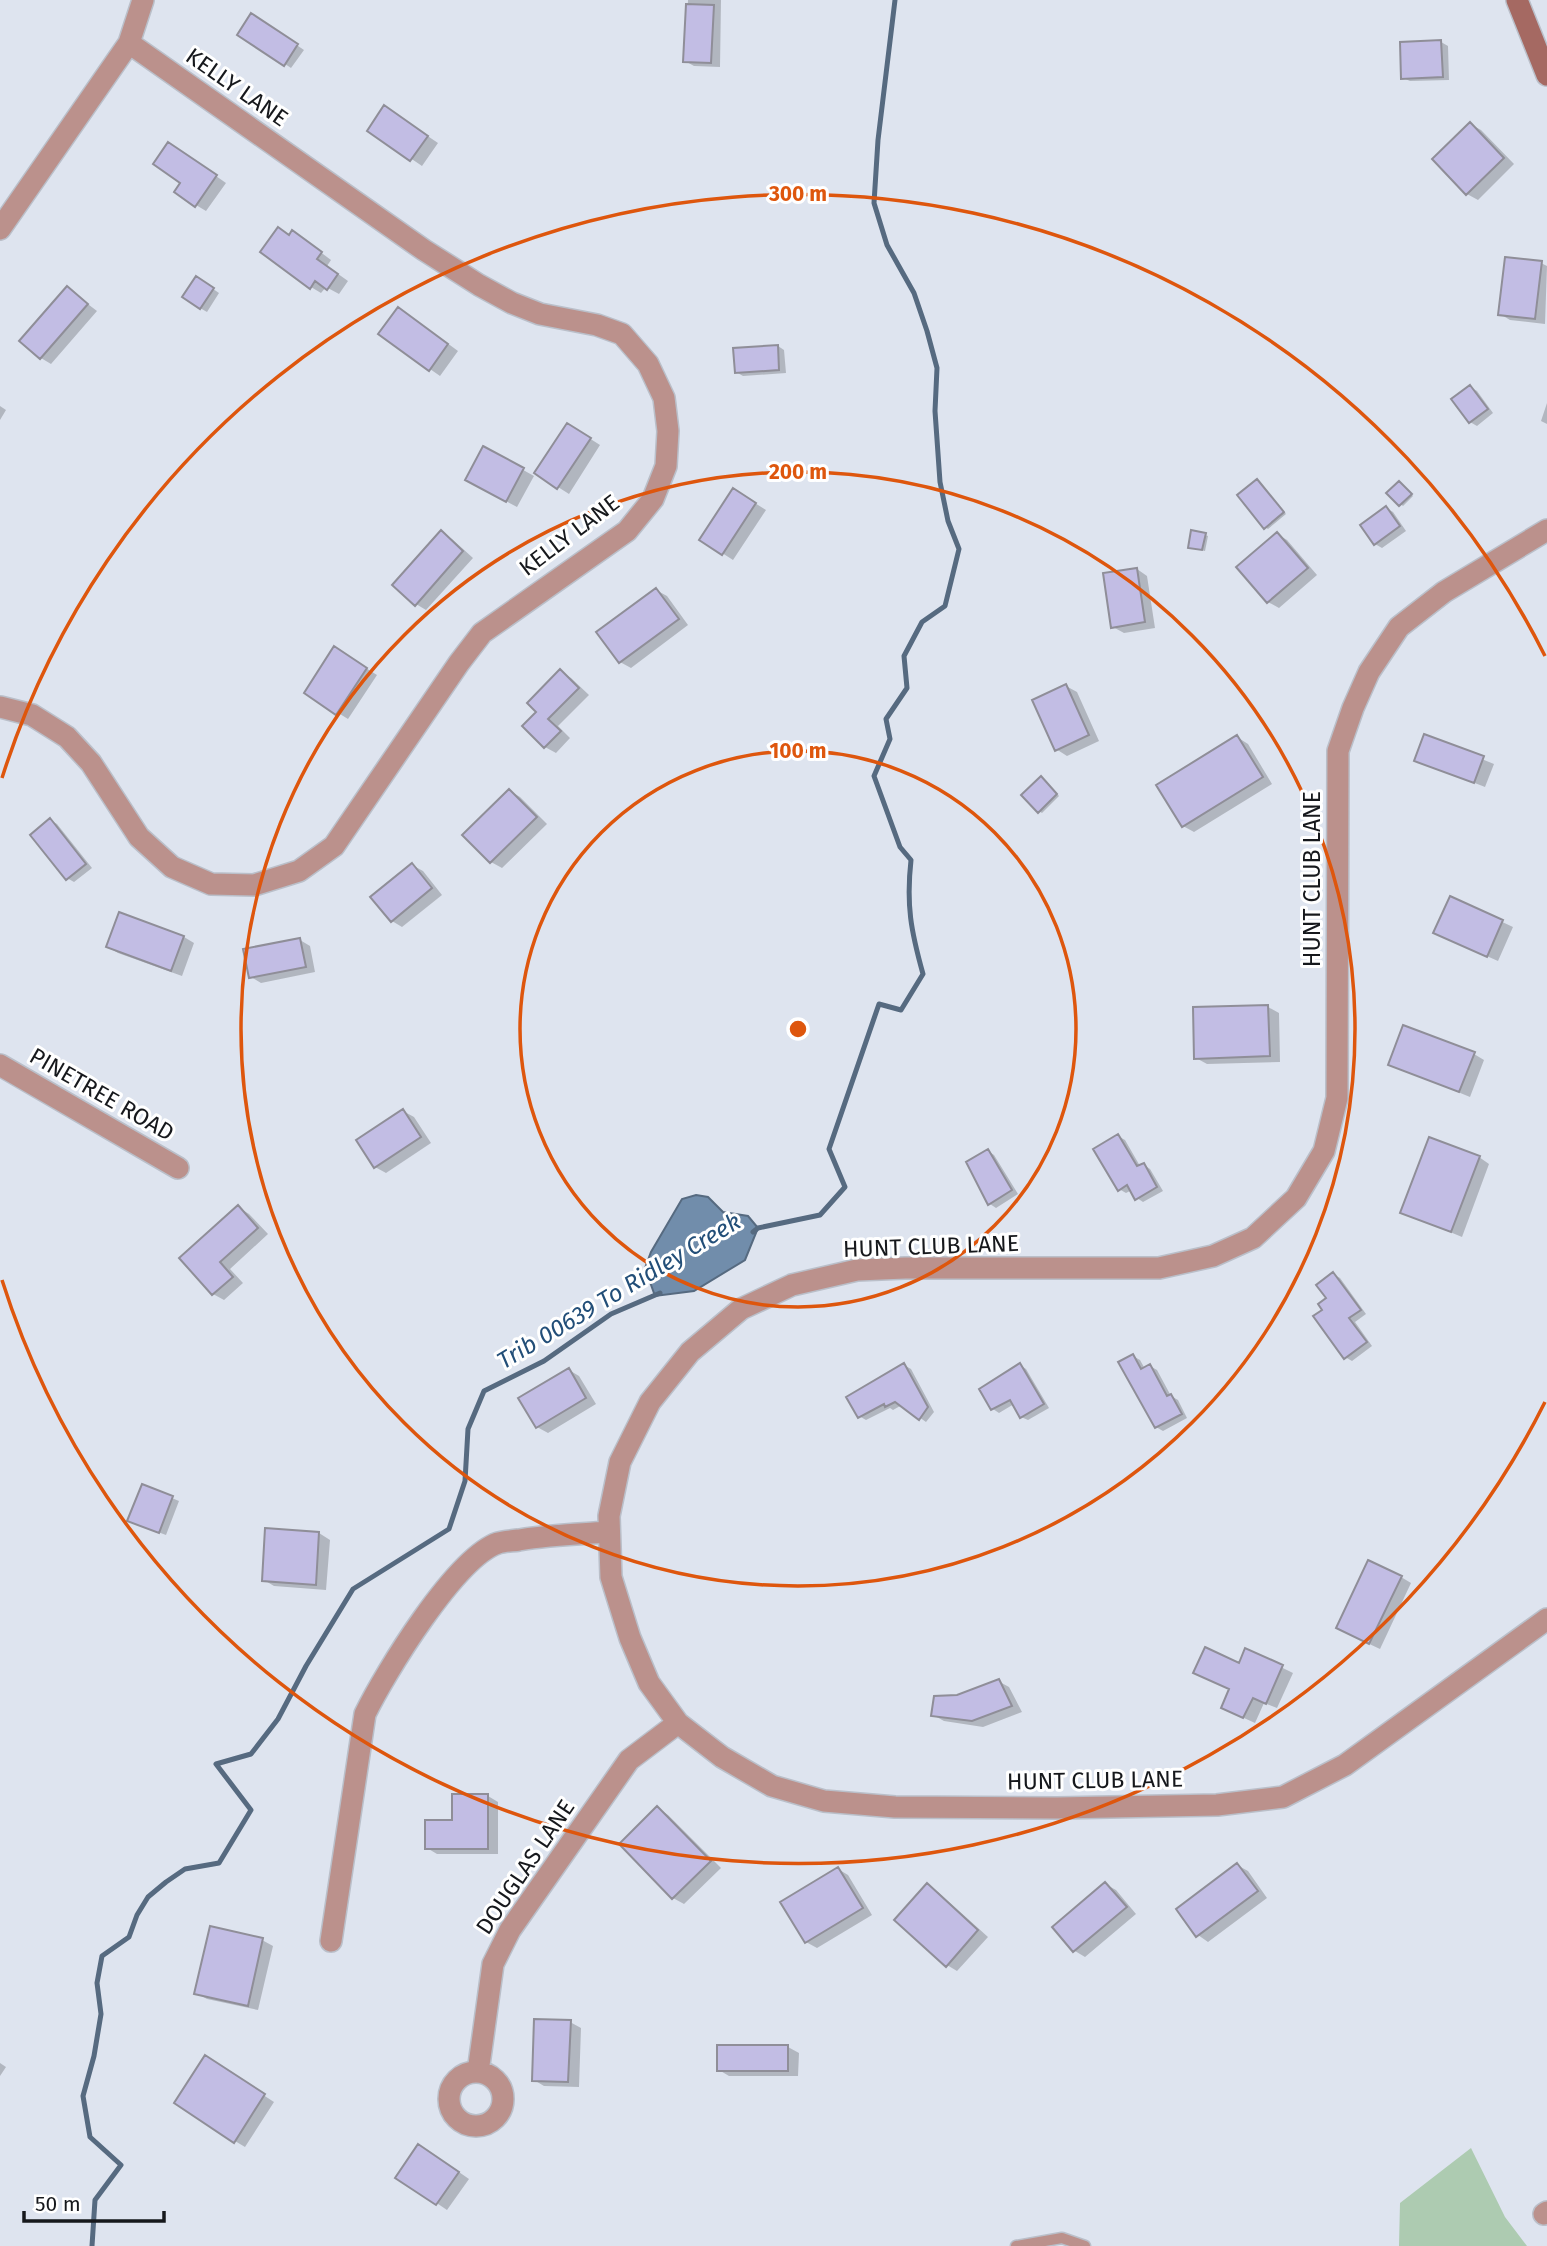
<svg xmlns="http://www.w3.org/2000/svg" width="1547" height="2246" font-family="'Fira Sans',sans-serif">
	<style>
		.green { fill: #adcbb1 }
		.water { fill: #718dab; stroke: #566a80; stroke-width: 2 }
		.shadow { fill: #0003 }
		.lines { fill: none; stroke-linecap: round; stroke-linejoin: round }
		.stream { stroke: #566a80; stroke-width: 5 }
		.building { fill: #c2bde4; stroke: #8f8e98; stroke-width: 2 }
		.lane-casing { stroke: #babfc9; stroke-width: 13 }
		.street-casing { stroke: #babfc9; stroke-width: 24 }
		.secondary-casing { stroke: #babfc9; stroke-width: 24 }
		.lane { stroke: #bb918c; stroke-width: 10 }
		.street { stroke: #bb918c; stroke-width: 21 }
		.secondary { stroke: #a56962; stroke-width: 21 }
		.ring { fill: none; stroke: #de560d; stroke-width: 3.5 }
		.labels { text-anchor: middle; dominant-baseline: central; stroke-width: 6; stroke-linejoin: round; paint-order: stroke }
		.street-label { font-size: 23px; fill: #16181c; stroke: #fff }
		.water-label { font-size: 24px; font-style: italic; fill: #224e78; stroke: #fff }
		.centre { fill: #de560d; stroke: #fff; stroke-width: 3.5 }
		.ring-label { font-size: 21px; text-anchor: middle; font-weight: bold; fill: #de560d; stroke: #fff; stroke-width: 6; stroke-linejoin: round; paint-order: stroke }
	</style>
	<rect width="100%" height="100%" fill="#dee4ef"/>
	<path class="green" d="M 1471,2148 L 1505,2217 L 1527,2246 L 1399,2246 L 1400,2203 Z"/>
	<path class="water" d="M 696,1195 L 708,1197 L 723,1212 L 748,1216 L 758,1228 L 745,1260 L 694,1291 L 655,1296 L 645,1268 L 651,1252 L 682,1199 Z"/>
	<path class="shadow" d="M 688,0 L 721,0 L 720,67 L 694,66 L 685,61 Z
		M 258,19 L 304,50 L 291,68 L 285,64 Z
		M 1441,42 L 1448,46 L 1449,80 L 1410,81 L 1403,78 Z
		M 395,114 L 438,143 L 422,166 L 369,130 Z
		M 1470,124 L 1481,130 L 1514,164 L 1478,200 L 1467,194 Z
		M 180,151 L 226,183 L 206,211 L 196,205 L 182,182 Z
		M 290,236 L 303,239 L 331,260 L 327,266 L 348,281 L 339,294 L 326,287 L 321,293 L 311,287 Z
		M 1541,263 L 1547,266 L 1545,324 L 1510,320 L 1500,314 Z
		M 203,282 L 219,293 L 207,312 L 200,308 Z
		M 68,289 L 97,311 L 51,364 L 41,358 Z
		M 409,315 L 458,351 L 440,376 L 430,369 Z
		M 778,346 L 784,350 L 786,373 L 743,376 L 736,372 Z
		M 1470,387 L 1477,391 L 1493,413 L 1477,426 L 1470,422 Z
		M 1547,403 L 1547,424 L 1541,421 Z
		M 0,406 L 6,410 L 0,420 Z
		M 578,431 L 600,445 L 569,494 L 536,473 Z
		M 484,448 L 534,476 L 517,507 L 467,480 Z
		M 1260,483 L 1286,514 L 1268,529 L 1265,527 Z
		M 1402,484 L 1413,496 L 1403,506 L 1389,493 Z
		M 734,490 L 766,510 L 733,560 L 702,540 Z
		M 1386,508 L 1393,512 L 1406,531 L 1382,548 L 1375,544 Z
		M 441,533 L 452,539 L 473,558 L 426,610 L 416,604 Z
		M 1277,534 L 1287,540 L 1317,575 L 1279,608 L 1268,602 Z
		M 1205,535 L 1208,536 L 1205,551 L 1192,548 Z
		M 1137,569 L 1147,576 L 1155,628 L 1124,633 L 1113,627 Z
		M 656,590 L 667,596 L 688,625 L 631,668 L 620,662 Z
		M 345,655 L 377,675 L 348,719 L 306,693 Z
		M 560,671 L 571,678 L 589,695 L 558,726 L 570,738 L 556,753 L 545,747 L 538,712 Z
		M 1066,686 L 1077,692 L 1099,741 L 1067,756 L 1056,749 Z
		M 1425,736 L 1494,764 L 1485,787 L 1416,760 Z
		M 1237,737 L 1248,744 L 1272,784 L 1194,832 L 1183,826 Z
		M 1044,780 L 1059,796 L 1042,813 L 1039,811 Z
		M 510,791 L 520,797 L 547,824 L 502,868 L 491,862 L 465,835 Z
		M 50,820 L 57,824 L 92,868 L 74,882 L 67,878 Z
		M 412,865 L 423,871 L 442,895 L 402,927 L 392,921 Z
		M 1451,898 L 1513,927 L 1498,961 L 1446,938 Z
		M 120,914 L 184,937 L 194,943 L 182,976 L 118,953 L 108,947 Z
		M 300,940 L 310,946 L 315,972 L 261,983 L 251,977 Z
		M 1268,1007 L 1279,1013 L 1280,1062 L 1207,1064 L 1196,1058 Z
		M 1474,1054 L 1484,1060 L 1470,1097 L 1390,1064 Z
		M 403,1111 L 414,1117 L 431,1143 L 386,1173 L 375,1167 Z
		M 1118,1136 L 1125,1140 L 1140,1166 L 1144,1165 L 1150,1169 L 1163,1191 L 1143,1202 L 1137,1198 L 1132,1190 L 1126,1193 L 1119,1189 Z
		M 988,1151 L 994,1155 L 1018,1194 L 996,1208 L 990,1204 Z
		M 1479,1157 L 1489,1164 L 1462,1237 L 1402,1212 Z
		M 238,1207 L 249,1214 L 268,1234 L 230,1269 L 243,1283 L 224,1300 L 213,1294 L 181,1258 Z
		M 1333,1274 L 1340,1278 L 1366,1314 L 1355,1322 L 1372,1346 L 1352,1361 L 1345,1357 L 1325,1310 Z
		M 1133,1356 L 1140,1360 L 1145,1369 L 1150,1366 L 1157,1370 L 1171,1396 L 1178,1400 L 1187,1418 L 1163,1431 L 1156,1427 Z
		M 904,1365 L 911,1369 L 934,1412 L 926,1422 L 902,1405 L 893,1410 L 890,1408 L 866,1420 L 859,1416 Z
		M 1020,1365 L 1026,1369 L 1049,1408 L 1028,1420 L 1021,1417 L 1014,1404 L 999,1413 L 993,1409 Z
		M 569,1370 L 579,1376 L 596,1404 L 548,1433 L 537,1427 Z
		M 143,1486 L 179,1501 L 166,1535 L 136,1524 Z
		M 267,1530 L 319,1533 L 330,1540 L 326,1590 L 274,1586 L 264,1580 Z
		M 1401,1577 L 1411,1583 L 1380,1649 L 1348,1634 Z
		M 1246,1650 L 1293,1673 L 1277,1708 L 1264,1703 L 1255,1723 L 1233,1713 L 1239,1665 Z
		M 998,1681 L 1009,1687 L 1022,1712 L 983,1727 L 944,1721 L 933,1715 L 957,1696 Z
		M 488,1796 L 498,1802 L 498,1854 L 437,1854 L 427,1848 Z
		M 658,1808 L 668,1815 L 721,1868 L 684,1904 L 673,1898 Z
		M 1237,1865 L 1248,1871 L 1267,1898 L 1208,1942 L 1198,1935 Z
		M 838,1869 L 848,1875 L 872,1915 L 817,1948 L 806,1942 Z
		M 1105,1884 L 1116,1890 L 1136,1914 L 1085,1957 L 1075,1951 L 1055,1927 Z
		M 927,1886 L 938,1892 L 988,1937 L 957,1971 L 947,1965 Z
		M 262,1940 L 273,1946 L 258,2010 L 207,1999 L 196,1993 Z
		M 570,2022 L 581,2028 L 579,2087 L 544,2086 L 534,2080 Z
		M 788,2047 L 799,2053 L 798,2076 L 729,2076 L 719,2070 Z
		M 0,2063 L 6,2067 L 0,2076 Z
		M 216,2064 L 274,2102 L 245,2147 L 235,2141 Z
		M 430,2152 L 469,2179 L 447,2210 L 398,2177 Z"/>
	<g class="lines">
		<path class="stream" d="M 753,1232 L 758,1228 L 820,1215 L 845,1187 L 829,1149 L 879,1004 L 901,1010 L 923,974 C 911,931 906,905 911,860 L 900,847 L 874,776 L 890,739 L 886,719 L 907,688 L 904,656 L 922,622 L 945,606 L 959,549 L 948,521 L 940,482 L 935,411 L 937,368 L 927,331 L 914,293 L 887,245 L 874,203 L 878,140 L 895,0
			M 92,2246 L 95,2200 L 121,2165 L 90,2137 L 83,2096 L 94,2056 L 101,2014 L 97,1983 L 102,1956 L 129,1937 L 137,1915 L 148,1897 L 166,1882 L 185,1869 L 219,1863 L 251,1810 L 216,1764 L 251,1754 L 278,1719 L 306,1666 L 353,1589 L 449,1529 L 465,1481 L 468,1429 L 484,1391 L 544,1361 L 611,1314 L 660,1293"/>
	</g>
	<path class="building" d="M 686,4 L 714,5 L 711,63 L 683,62 Z
		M 251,13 L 298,44 L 284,66 L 237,35 Z
		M 1441,40 L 1443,77 L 1401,79 L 1400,42 Z
		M 384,105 L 428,136 L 410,161 L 367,131 Z
		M 1470,122 L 1504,158 L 1466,195 L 1432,159 Z
		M 168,142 L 217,175 L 195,207 L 174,192 L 180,183 L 153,164 Z
		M 278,227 L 289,235 L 292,230 L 322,252 L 317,259 L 338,274 L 327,290 L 315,281 L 310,289 L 260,252 Z
		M 1505,257 L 1542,261 L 1535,319 L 1498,315 Z
		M 196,276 L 214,288 L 200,309 L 182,297 Z
		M 67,286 L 88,304 L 40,359 L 19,341 Z
		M 398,307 L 448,344 L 429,371 L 378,334 Z
		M 778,345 L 779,370 L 735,373 L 733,348 Z
		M 1470,385 L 1488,409 L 1469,423 L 1451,399 Z
		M 567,423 L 591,438 L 557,489 L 534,473 Z
		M 483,446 L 524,468 L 506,502 L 465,480 Z
		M 1257,479 L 1284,512 L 1264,529 L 1237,495 Z
		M 1399,481 L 1412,494 L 1399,506 L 1386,493 Z
		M 733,488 L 756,503 L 722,555 L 699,540 Z
		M 1386,506 L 1400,526 L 1374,545 L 1360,525 Z
		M 441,530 L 463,551 L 415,606 L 392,585 Z
		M 1191,530 L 1206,533 L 1202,550 L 1188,548 Z
		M 1277,532 L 1308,568 L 1267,603 L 1236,567 Z
		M 1137,568 L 1145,622 L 1111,628 L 1103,573 Z
		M 656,588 L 679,619 L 619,663 L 596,632 Z
		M 334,646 L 367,668 L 336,715 L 304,693 Z
		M 560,669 L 579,688 L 548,719 L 561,731 L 544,748 L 522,726 L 536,712 L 527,703 Z
		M 1066,684 L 1089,735 L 1055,751 L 1032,700 Z
		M 1424,734 L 1484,756 L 1474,783 L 1414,761 Z
		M 1237,735 L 1263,777 L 1182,827 L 1156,785 Z
		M 1041,776 L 1057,794 L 1038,813 L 1021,795 Z
		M 509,789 L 537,817 L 490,863 L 462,835 Z
		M 50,818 L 86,864 L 66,880 L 30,835 Z
		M 412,863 L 432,888 L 391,922 L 370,897 Z
		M 1450,896 L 1503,920 L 1487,957 L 1433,933 Z
		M 119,912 L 184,936 L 171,971 L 106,947 Z
		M 300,938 L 306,967 L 249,978 L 243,949 Z
		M 1268,1005 L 1270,1056 L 1194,1059 L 1193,1007 Z
		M 1403,1025 L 1475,1052 L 1459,1092 L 1388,1065 Z
		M 403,1109 L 421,1137 L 374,1168 L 356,1140 Z
		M 1118,1134 L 1137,1166 L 1144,1163 L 1157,1187 L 1135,1200 L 1127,1185 L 1118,1191 L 1093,1149 Z
		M 1429,1137 L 1480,1156 L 1451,1232 L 1400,1213 Z
		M 988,1149 L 1012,1190 L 988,1205 L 966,1162 Z
		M 238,1205 L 258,1228 L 220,1262 L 233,1277 L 212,1295 L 179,1258 Z
		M 1333,1272 L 1361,1310 L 1349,1318 L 1367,1342 L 1344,1359 L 1313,1316 L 1322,1310 L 1318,1304 L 1326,1298 L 1316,1285 Z
		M 1133,1354 L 1141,1369 L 1150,1364 L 1167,1396 L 1171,1394 L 1182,1414 L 1155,1428 L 1118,1362 Z
		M 904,1363 L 928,1407 L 919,1420 L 895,1402 L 885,1407 L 884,1404 L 858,1418 L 846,1397 Z
		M 1020,1363 L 1044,1404 L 1020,1418 L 1010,1400 L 991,1410 L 979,1389 Z
		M 569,1368 L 586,1398 L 536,1428 L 518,1398 Z
		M 142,1484 L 173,1496 L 159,1533 L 127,1521 Z
		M 265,1528 L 319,1532 L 316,1585 L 262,1581 Z
		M 1368,1560 L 1402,1576 L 1369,1644 L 1336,1628 Z
		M 1205,1647 L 1239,1663 L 1245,1648 L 1283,1665 L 1266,1704 L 1253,1698 L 1243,1718 L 1221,1708 L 1229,1689 L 1193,1673 Z
		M 999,1679 L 1012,1706 L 972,1721 L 931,1716 L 934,1696 L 957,1695 Z
		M 452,1794 L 488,1794 L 488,1849 L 425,1849 L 425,1820 L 452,1820 Z
		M 657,1806 L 711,1861 L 672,1899 L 619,1844 Z
		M 1237,1863 L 1258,1891 L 1196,1937 L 1176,1909 Z
		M 838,1867 L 863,1908 L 805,1943 L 780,1902 Z
		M 1105,1882 L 1127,1907 L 1073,1952 L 1052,1927 Z
		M 927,1883 L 978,1930 L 946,1967 L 894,1920 Z
		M 210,1926 L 263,1938 L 248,2006 L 194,1994 Z
		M 534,2019 L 571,2020 L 568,2082 L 532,2081 Z
		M 717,2045 L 788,2045 L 788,2071 L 717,2071 Z
		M 205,2055 L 265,2094 L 234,2143 L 174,2103 Z
		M 418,2144 L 459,2172 L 436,2205 L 395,2178 Z"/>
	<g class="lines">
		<defs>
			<path id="lane" d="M 1016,2246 L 1062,2238 L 1085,2246"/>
			<path id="street" d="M 0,229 L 129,43 L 143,0
				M 1547,530 L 1444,592 L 1399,627 L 1369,672 L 1353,708 L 1338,751 L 1337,1098 L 1324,1151 L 1296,1198 L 1253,1238 L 1213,1256 L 1159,1268 L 905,1268 L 857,1270 L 792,1285 L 741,1309 L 690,1352 L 650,1402 L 620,1462 L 609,1516 L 611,1577 L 630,1638 L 649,1683 L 678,1723 L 722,1757 L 772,1786 L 824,1801 L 895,1807 L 1057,1808 L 1217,1805 L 1283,1797 L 1345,1765 L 1547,1619
				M 0,707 L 32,715 L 67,737 L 91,763 L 139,837 L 172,867 L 211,884 L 254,885 L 299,871 L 334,846 L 459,663 L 482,633 L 627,531 L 653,499 L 666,466 L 668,431 L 664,398 L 648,364 L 622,334 L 597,325 L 540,314 L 512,303 L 479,285 L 424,250 L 129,43
				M 0,1065 L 178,1168
				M 331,1941 L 365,1714 C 385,1673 455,1558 498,1543 C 504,1541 512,1541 519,1540 C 549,1535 579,1534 609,1532
				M 478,2072 L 493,1964 L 510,1930 L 629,1760 L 678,1723
				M449 2099a27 27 0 1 1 54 0a27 27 0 1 1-54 0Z
				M 1544,2214 L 1547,2212"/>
			<path id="secondary" d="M 1517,0 L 1547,75"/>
		</defs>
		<use href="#lane" class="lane-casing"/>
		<use href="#street" class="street-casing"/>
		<use href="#secondary" class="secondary-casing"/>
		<use href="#lane" class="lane"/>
		<use href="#street" class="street"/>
		<use href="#secondary" class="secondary"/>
	</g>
	<g class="ring">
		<circle cx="798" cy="1029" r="278"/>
		<circle cx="798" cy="1029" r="557"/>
		<path d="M1545 1402A835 835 0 0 1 2 1280M2 778A835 835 0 0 1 1545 656"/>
	</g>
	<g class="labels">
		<g class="street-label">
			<text transform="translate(237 87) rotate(35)">KELLY LANE</text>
			<text transform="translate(569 535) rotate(-37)">KELLY LANE</text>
			<text transform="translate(1312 879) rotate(-90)">HUNT CLUB LANE</text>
			<text transform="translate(102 1094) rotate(30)">PINETREE ROAD</text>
			<text transform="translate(931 1246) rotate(-2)">HUNT CLUB LANE</text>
			<text transform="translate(1095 1780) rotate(-1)">HUNT CLUB LANE</text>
			<text transform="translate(525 1867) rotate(-56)">DOUGLAS LANE</text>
		</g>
		<g class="water-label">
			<text transform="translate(619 1291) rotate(-31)">Trib 00639 To Ridley Creek</text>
		</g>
	</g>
	<circle cx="798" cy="1029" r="10" class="centre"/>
	<g class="ring-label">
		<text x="798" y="201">300 m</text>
		<text x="798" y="479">200 m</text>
		<text x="798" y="758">100 m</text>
	</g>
	<path d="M24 2211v10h140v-10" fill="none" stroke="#16181c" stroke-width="3.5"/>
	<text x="35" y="2211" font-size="21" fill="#16181c" stroke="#ffffff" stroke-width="5" paint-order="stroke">50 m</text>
</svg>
